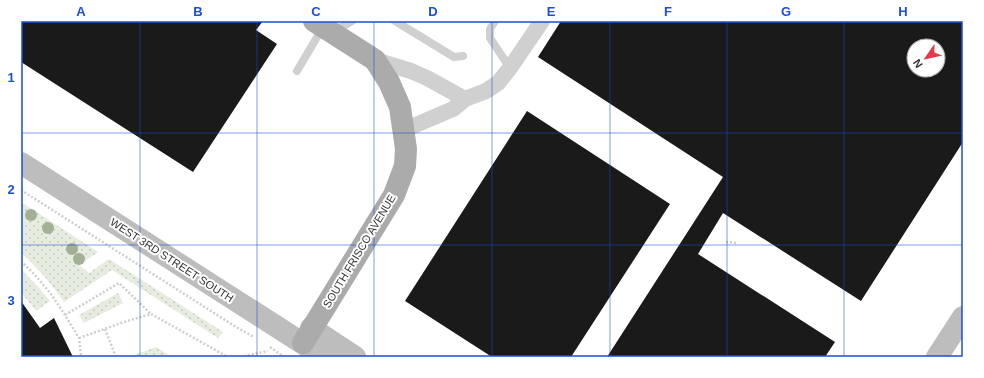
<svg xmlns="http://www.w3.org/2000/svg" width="984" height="378" font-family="Arial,sans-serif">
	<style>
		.grass { fill: url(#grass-dots) }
		.building { fill: #1a1a1a; fill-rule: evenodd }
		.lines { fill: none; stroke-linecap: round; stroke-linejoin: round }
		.path { stroke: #cdcdcd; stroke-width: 2.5; stroke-dasharray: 2 2; stroke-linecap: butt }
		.service { stroke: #d0d0d0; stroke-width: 8 }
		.minor { stroke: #d0d0d0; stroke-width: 16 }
		.secondary { stroke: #bdbdbd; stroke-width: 22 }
		.primary { stroke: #ababab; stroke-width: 22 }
		.tree { fill: #a2b095 }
		.grid { fill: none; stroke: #1d4ed8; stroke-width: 1; stroke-opacity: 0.55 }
		.labels { text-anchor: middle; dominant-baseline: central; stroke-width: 4; stroke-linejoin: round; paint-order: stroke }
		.street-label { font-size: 11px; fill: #333; stroke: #fff }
		.neatline { fill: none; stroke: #1d4ed8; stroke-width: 1.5 }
		.grid-label { font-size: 13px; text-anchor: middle; font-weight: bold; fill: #1d4ed8 }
	</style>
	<defs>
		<pattern id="grass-dots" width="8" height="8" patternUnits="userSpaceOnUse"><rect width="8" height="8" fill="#e6ecdf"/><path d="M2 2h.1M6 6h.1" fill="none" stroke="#c6cbc0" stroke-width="1.8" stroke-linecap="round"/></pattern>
	</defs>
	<rect width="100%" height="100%" fill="#fff"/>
	<path class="grass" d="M 21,202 L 98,252 L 79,265 L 89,273 L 109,259 L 223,332 L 218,338 L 112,270 L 64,302 C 52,284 38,268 21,253 Z
		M 21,269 L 39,288 L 50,301 L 36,311 L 21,292 Z
		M 118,293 L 123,303 L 84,323 L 79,315 Z
		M 156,347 L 172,357 L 129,357 Z"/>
	<path class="building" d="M 21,21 L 263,21 L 256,30 L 277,44 L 193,172 L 21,62 Z
		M 561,21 L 963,21 L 963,142 L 861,301 L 723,213 L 698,254 L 835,342 L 825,357 L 607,357 L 723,177 L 538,57 ZM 914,46 L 938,46 L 938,70 L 914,70 Z
		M 527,111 L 670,204 L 571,357 L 492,357 L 405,301 Z
		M 21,301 L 40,328 L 54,318 L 73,357 L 21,357 Z"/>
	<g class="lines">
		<path class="path" d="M 21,190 L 236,327 L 254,337
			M 726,242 L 737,243
			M 21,261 L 34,274 L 51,294 L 65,315 L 79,338 L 81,356
			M 65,315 L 119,283 L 151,314
			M 105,329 L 116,357
			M 79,338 L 127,321 L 151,314 L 228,357
			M 270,347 L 284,357
			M 240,357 L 268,351"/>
		<path class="service" d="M 395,21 L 454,57 L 463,56
			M 495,21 L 490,29 L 490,38 L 510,68
			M 333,32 L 352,21
			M 297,71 L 323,27"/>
		<path class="minor" d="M 375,60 L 411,71 L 427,78 L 465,99
			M 404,130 L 453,109 L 465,99 L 486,91 L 498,83 L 510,68 L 542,21"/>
		<path class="secondary" d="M 21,163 L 324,357
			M 311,328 L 355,357
			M 937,357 L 963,317"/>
		<path class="primary" d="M 303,343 L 394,195 L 405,166 L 406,149 L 400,107 L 389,82 L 375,60 L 314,21"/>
	</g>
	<g class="tree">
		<circle cx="31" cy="215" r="6"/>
		<circle cx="48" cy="228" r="6"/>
		<circle cx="72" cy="249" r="6"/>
		<circle cx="79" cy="259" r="6"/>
	</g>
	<path class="grid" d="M 140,21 L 140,357M 257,21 L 257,357M 374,21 L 374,357M 492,21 L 492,357M 610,21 L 610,357M 727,21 L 727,357M 844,21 L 844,357M 21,133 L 963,133M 21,245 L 963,245"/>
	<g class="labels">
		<g class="street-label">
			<text transform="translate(359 251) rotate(-59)">SOUTH FRISCO AVENUE</text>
			<text transform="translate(172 260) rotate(33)">WEST 3RD STREET SOUTH</text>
		</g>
	</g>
	<rect width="984" height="378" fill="none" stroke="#ffffff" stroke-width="44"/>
	<g transform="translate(926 58) rotate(236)"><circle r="19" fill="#ffffff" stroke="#adadad"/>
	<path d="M0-3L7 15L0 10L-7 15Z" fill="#e63946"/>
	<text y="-6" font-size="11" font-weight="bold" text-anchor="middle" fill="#333333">N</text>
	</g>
	<rect x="22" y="22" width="940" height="334" class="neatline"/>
	<g class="grid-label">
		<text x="81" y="16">A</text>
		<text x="198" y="16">B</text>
		<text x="316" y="16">C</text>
		<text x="433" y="16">D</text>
		<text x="551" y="16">E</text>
		<text x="668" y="16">F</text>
		<text x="786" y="16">G</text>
		<text x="903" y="16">H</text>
		<text x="11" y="82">1</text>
		<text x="11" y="194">2</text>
		<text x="11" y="305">3</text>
	</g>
</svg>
